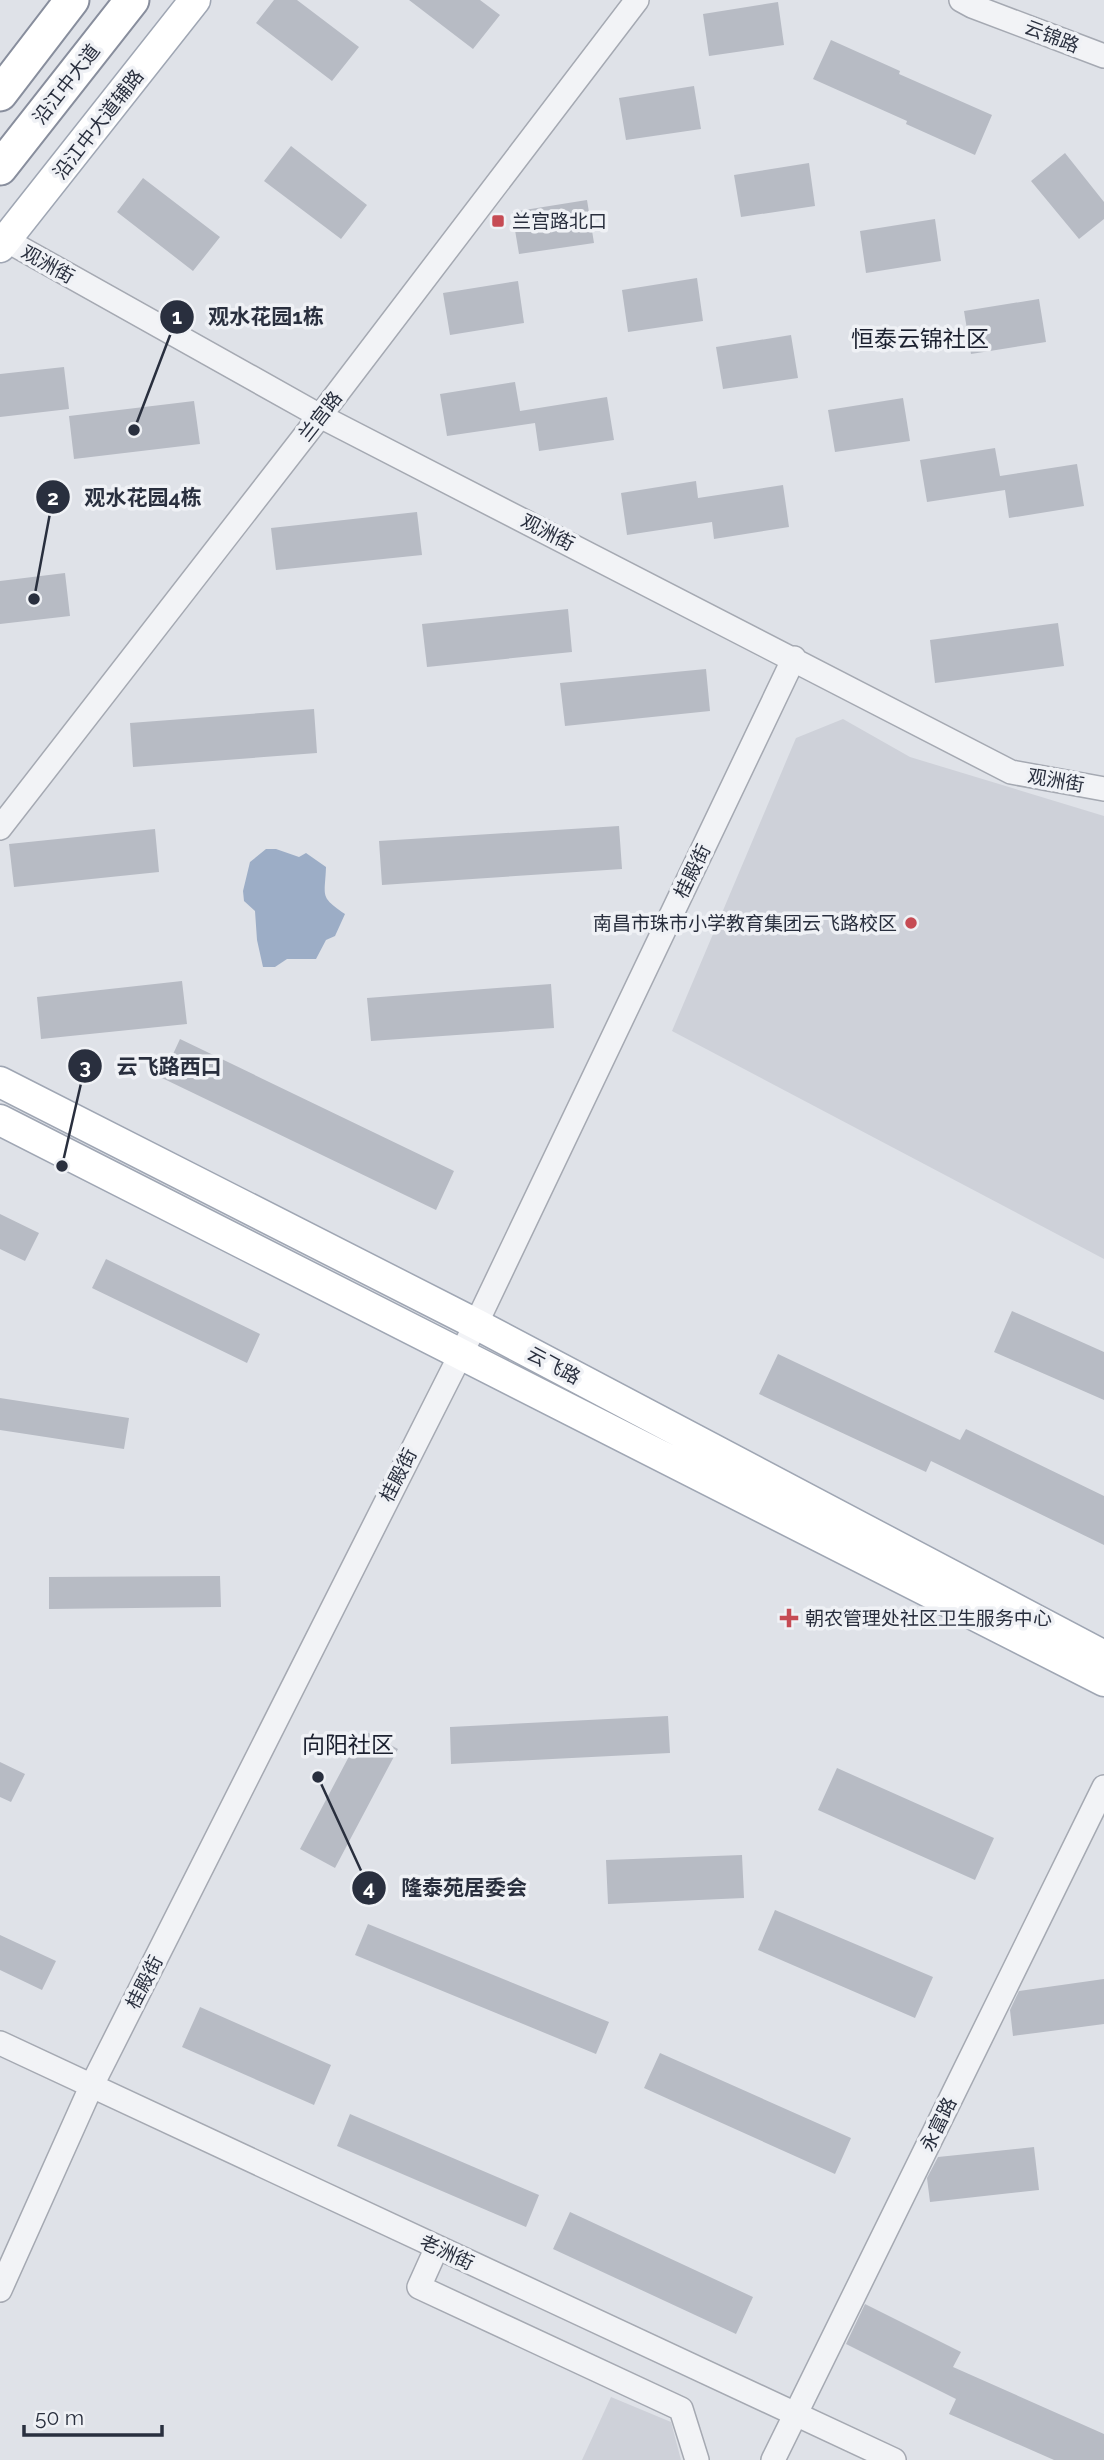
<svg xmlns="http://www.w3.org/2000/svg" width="1104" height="2460" font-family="Raleway,'Noto Sans SC',sans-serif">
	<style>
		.built { fill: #ced1d9 }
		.water { fill: #9cadc6 }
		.building { fill: #b7bbc4 }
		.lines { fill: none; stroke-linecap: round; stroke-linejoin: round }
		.minor-casing { stroke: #a5a9b2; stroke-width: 26 }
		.major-casing { stroke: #9fa6b3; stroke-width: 33 }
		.highway-casing { stroke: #888e9d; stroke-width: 37 }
		.minor { stroke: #f2f3f6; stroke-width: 23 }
		.major { stroke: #fff; stroke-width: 30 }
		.highway { stroke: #fff; stroke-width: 33 }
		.poi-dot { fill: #c64b54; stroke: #eff1f5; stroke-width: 2.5 }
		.labels { text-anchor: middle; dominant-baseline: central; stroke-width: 7; stroke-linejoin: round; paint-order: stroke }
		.street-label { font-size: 19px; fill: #292f3e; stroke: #eff1f5 }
		.poi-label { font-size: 19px; fill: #292f3e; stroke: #eff1f5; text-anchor: start }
		.quarter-label { font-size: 23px; fill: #1b202f; stroke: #eff1f5 }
		.leader { fill: none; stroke: #292f3e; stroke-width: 2.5 }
		.callout-dot { fill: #292f3e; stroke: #eff1f5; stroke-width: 2.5 }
		.mark-label { font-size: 21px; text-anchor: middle; font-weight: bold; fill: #fff }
		.callout-label { font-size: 21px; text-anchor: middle; font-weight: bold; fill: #292f3e; stroke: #eff1f5; stroke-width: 7; stroke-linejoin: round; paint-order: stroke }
	</style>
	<rect width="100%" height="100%" fill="#dfe2e8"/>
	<path class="built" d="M 843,719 L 910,757 L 1104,816 L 1104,1259 L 672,1031 L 796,738 Z
		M 611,2397 L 671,2422 L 681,2460 L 582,2460 Z"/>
	<path class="water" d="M 266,849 L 276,849 L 299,857 L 306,853 L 326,867 C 325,897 319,896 345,914 L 335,936 L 326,940 L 316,959 L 287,959 L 275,967 L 263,967 L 257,940 L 255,911 L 244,901 L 243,891 L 250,862 Z"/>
	<path class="building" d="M 274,0 L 297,0 L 359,47 L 332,81 L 256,23 Z
		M 409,0 L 480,0 L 500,15 L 473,49 Z
		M 778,2 L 784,45 L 709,56 L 703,14 Z
		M 831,40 L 900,71 L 899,74 L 992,115 L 975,155 L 906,124 L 907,121 L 813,79 Z
		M 694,86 L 701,129 L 626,140 L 619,98 Z
		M 291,146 L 367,205 L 341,239 L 264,181 Z
		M 1065,153 L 1104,202 L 1104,219 L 1079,239 L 1031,181 Z
		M 809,163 L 815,206 L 741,217 L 734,175 Z
		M 143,178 L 220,237 L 193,271 L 117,212 Z
		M 587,200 L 594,243 L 519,254 L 512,212 Z
		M 935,219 L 941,261 L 866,273 L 860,231 Z
		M 697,278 L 703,321 L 628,332 L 622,290 Z
		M 518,281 L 524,323 L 450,335 L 443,293 Z
		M 1039,299 L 1046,342 L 971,354 L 964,311 Z
		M 791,335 L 798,378 L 723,389 L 716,347 Z
		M 64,367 L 69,409 L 0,417 L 0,374 Z
		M 515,382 L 520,411 L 607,397 L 614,440 L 539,451 L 535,423 L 447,436 L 440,394 Z
		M 903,398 L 910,441 L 835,452 L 828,410 Z
		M 194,401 L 200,444 L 74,459 L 69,416 Z
		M 995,448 L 1000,476 L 1077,464 L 1084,506 L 1009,518 L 1005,490 L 927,502 L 920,460 Z
		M 696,481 L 698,498 L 783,485 L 789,527 L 714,539 L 712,522 L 627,535 L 621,493 Z
		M 417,512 L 422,555 L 276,570 L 271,528 Z
		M 65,573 L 70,616 L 0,624 L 0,581 Z
		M 568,609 L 572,652 L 427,667 L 422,624 Z
		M 1058,623 L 1064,666 L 935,683 L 930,640 Z
		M 706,669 L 710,711 L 565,726 L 560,683 Z
		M 314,709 L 317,753 L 133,767 L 130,723 Z
		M 619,826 L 622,869 L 382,885 L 379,841 Z
		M 155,829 L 159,872 L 14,887 L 9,844 Z
		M 182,981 L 187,1024 L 41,1039 L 37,997 Z
		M 551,984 L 554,1028 L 371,1041 L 367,998 Z
		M 180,1039 L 454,1171 L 436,1210 L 162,1078 Z
		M 0,1214 L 39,1233 L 25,1261 L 0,1249 Z
		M 106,1259 L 260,1334 L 247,1363 L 92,1288 Z
		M 1012,1311 L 1104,1352 L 1104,1400 L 994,1352 Z
		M 778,1354 L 960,1440 L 966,1429 L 1104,1496 L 1104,1545 L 931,1461 L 926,1472 L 759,1394 Z
		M 0,1398 L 129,1418 L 124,1449 L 0,1430 Z
		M 220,1576 L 221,1607 L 49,1609 L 49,1577 Z
		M 668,1716 L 670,1753 L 451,1764 L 450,1727 Z
		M 363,1730 L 398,1749 L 335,1868 L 300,1849 Z
		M 0,1762 L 25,1774 L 11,1802 L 0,1797 Z
		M 837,1768 L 994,1838 L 975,1880 L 818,1810 Z
		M 742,1855 L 744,1898 L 608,1904 L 606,1860 Z
		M 775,1910 L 933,1977 L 915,2018 L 758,1950 Z
		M 368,1924 L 609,2022 L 596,2054 L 355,1955 Z
		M 0,1935 L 56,1961 L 42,1990 L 0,1970 Z
		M 1104,1979 L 1104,2024 L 1013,2036 L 1010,2010 L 1019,1991 Z
		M 200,2007 L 331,2065 L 314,2105 L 182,2047 Z
		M 660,2053 L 851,2138 L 835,2174 L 644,2088 Z
		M 350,2114 L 539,2195 L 526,2227 L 337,2146 Z
		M 1034,2147 L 1039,2190 L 930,2202 L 927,2178 L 938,2157 Z
		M 570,2212 L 753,2297 L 736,2334 L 553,2249 Z
		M 865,2304 L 961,2352 L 953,2367 L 1104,2434 L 1104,2460 L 1054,2460 L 949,2414 L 956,2399 L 846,2344 Z"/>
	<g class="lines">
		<defs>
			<path id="minor" d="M 961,0 L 972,6 L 1104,56
				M 6,240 L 320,416 L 1011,772 L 1104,789
				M 0,828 L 320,416 L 637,0
				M 0,2043 L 894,2460
				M 437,2247 L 419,2287 L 681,2409 L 697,2460
				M 0,2290 L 91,2087 L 476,1324 L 794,658
				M 773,2460 L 1104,1787"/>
			<path id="major" d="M 0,247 L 195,0
				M 0,1082 L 476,1324 L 1104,1656
				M 0,1120 L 1104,1681"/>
			<path id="highway" d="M 0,94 L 72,0
				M 0,168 L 132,0"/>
		</defs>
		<use href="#minor" class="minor-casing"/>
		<use href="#major" class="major-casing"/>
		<use href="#highway" class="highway-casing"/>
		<use href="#minor" class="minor"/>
		<use href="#major" class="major"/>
		<use href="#highway" class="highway"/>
	</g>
	<g class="poi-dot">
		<rect x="491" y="214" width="14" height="14" rx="3.5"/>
		<circle cx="911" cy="923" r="7"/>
		<path d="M785.5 1607.5h7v7h7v7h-7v7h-7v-7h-7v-7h7z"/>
	</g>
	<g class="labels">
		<g class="street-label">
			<text transform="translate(1052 36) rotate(21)">云锦路</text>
			<text transform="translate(66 84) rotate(-52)">沿江中大道</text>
			<text transform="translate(98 124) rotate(-52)">沿江中大道辅路</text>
			<text transform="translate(48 264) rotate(29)">观洲街</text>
			<text transform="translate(320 416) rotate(-52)">兰宫路</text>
			<text transform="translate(548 532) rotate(27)">观洲街</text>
			<text transform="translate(1056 780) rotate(10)">观洲街</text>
			<text transform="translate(692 871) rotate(-64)">桂殿街</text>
			<text transform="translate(554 1365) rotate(28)">云飞路</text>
			<text transform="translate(398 1475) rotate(-63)">桂殿街</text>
			<text transform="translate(144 1982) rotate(-63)">桂殿街</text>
			<text transform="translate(938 2124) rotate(-64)">永富路</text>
			<text transform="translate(447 2252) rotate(25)">老洲街</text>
		</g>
		<g class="poi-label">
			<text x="512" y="221">兰宫路北口</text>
			<text x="897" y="923" text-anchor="end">南昌市珠市小学教育集团云飞路校区</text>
			<text x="805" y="1618">朝农管理处社区卫生服务中心</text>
		</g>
		<g class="quarter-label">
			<text x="920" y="338">恒泰云锦社区</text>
			<text x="348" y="1744">向阳社区</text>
		</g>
	</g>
	<path class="leader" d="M134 430L177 317M34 599L53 497M62 1166L85 1066M318 1777L369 1888"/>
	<g class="callout-dot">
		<circle cx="134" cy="430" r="7"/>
		<circle cx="34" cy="599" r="7"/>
		<circle cx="62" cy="1166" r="7"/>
		<circle cx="318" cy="1777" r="7"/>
		<circle cx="177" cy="317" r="18"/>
		<circle cx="53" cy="497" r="18"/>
		<circle cx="85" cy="1066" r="18"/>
		<circle cx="369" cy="1888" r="18"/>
	</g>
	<g class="mark-label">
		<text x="177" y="324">1</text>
		<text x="53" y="505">2</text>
		<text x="85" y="1074">3</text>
		<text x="369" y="1895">4</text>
	</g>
	<g class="callout-label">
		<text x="266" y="324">观水花园1栋</text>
		<text x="143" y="505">观水花园4栋</text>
		<text x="169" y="1074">云飞路西口</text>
		<text x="464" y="1895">隆泰苑居委会</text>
	</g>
	<path d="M24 2425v10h138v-10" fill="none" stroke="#292f3e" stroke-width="3.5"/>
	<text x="35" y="2425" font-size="21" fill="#292f3e" stroke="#eff1f5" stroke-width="5" paint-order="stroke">50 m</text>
</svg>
